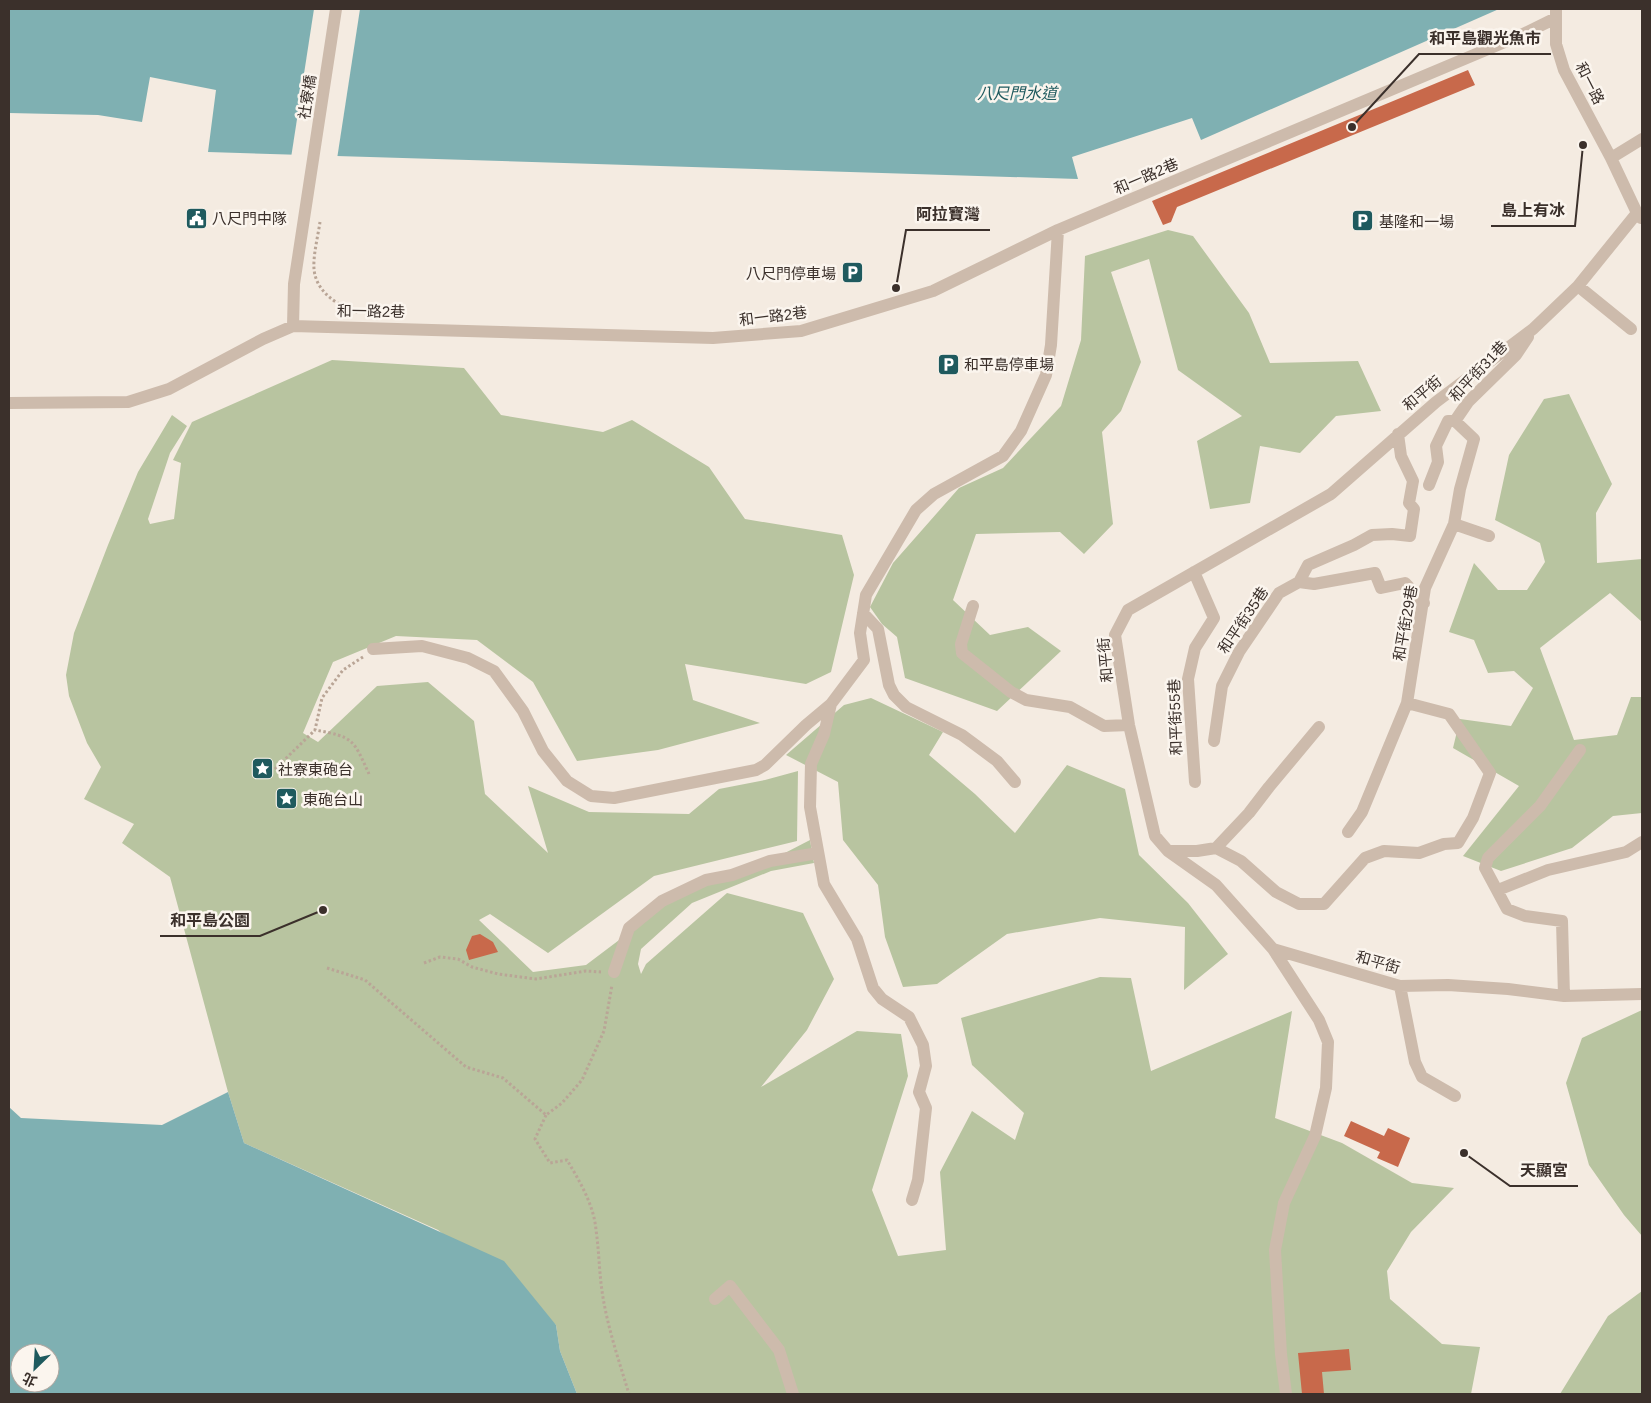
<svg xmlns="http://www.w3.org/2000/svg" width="1651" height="1403" font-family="Helvetica,'Noto Sans TC',sans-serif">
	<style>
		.green { fill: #b8c4a0 }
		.water { fill: #7fb0b2; fill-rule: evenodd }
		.pier { fill: #f4ebe1 }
		.building { fill: #c8694b }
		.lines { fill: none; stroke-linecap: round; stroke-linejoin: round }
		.path { stroke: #b9a596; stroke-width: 3; stroke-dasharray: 2.5 2.5; stroke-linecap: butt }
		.minor { stroke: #cdbbac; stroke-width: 12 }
		.labels { text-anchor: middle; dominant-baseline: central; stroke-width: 5; stroke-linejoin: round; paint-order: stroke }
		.street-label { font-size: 15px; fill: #3b302b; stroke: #fbf5ee }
		.poi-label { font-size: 15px; fill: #3b302b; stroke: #fbf5ee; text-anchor: start }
		.water-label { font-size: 16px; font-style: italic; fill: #1f5a5e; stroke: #fbf5ee }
		.leader { fill: none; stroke: #3b302b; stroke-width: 2 }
		.callout-dot { fill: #3b302b; stroke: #fbf5ee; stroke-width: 2 }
		.callout-label { font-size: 16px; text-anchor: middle; font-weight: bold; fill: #3b302b; stroke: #fbf5ee; stroke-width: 5; stroke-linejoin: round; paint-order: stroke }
	</style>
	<rect width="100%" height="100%" fill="#f4ebe1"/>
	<path class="green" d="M 1168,230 L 1193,236 L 1249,313 L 1270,363 L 1358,361 L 1381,411 L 1336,416 L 1300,453 L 1260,446 L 1250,503 L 1210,509 L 1197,441 L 1242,416 L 1178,370 L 1149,259 L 1111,272 L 1141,362 L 1121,411 L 1102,432 L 1113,524 L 1084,554 L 1060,532 L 976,534 L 953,600 L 990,635 L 1028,627 L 1061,651 L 997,711 L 905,678 L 897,637 L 882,624 L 870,607 L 893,563 L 959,488 L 1003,468 L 1061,406 L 1081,340 L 1085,256 Z
		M 332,360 L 464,368 L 501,415 L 603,432 L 632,420 L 709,467 L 745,519 L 842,535 L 854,575 L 831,672 L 806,684 L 685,664 L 693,700 L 760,723 L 658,750 L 577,761 L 533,682 L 477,640 L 396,636 L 333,662 L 303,733 L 318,742 L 377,686 L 428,682 L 474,721 L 485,794 L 548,853 L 528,786 L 589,812 L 689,814 L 719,789 L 765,780 L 798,771 L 797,841 L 654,876 L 548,953 L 490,914 L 479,920 L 533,972 L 586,965 L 696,882 L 781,855 L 810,840 L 814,863 L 771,871 L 692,903 L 641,949 L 638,964 L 641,974 L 646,964 L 727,893 L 803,913 L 834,979 L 807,1030 L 761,1087 L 857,1031 L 901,1034 L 908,1076 L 872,1190 L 898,1256 L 946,1250 L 940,1172 L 972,1111 L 1015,1140 L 1024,1113 L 972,1065 L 961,1018 L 1100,977 L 1131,978 L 1151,1071 L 1292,1011 L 1275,1118 L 1342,1143 L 1412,1183 L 1454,1188 L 1411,1232 L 1387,1271 L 1390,1299 L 1442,1344 L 1480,1347 L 1471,1394 L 577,1394 L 560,1351 L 556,1325 L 438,1230 L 244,1143 L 228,1092 L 170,877 L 122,843 L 134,824 L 84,799 L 101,767 L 87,743 L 69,696 L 66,675 L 74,633 L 108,545 L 138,472 L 172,415 L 187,426 L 170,453 L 148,519 L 150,524 L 174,519 L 181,463 L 173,460 L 192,422 Z
		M 1569,394 L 1612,484 L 1596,513 L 1597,563 L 1642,559 L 1642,622 L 1610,593 L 1540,648 L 1574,740 L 1617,735 L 1631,697 L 1642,697 L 1642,813 L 1613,816 L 1572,848 L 1501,871 L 1463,856 L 1519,786 L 1453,748 L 1460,719 L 1511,726 L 1533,688 L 1514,671 L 1488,673 L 1474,640 L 1449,632 L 1474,563 L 1498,590 L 1527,590 L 1545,562 L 1540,543 L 1495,520 L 1509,455 L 1544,399 Z
		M 871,698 L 943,732 L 929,755 L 975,794 L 1015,833 L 1067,765 L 1125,789 L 1139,855 L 1188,903 L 1228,954 L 1184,990 L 1185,927 L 1100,918 L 1007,934 L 937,984 L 903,987 L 885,937 L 878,885 L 843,840 L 838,782 L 786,755 L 844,705 Z
		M 1642,1010 L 1642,1236 L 1624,1215 L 1589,1165 L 1566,1083 L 1582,1038 Z
		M 1642,1291 L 1642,1394 L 1560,1394 L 1608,1316 Z"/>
	<path class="water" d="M 9,9 L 1499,9 L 1201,140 L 1192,118 L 1072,157 L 1078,179 L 208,152 L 216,90 L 150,77 L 142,122 L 98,115 L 9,113 Z
		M 228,1092 L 244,1143 L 504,1261 L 556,1325 L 560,1351 L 577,1394 L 9,1394 L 9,1107 L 21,1118 L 162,1125 ZM 20,1353 L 50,1353 L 50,1383 L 20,1383 Z"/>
	<path class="pier" d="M 314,9 L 360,9 L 337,159 L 291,158 Z"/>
	<path class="building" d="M 1468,70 L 1475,85 L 1177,207 L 1171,222 L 1163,225 L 1152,201 Z
		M 480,934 L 493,942 L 498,952 L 469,960 L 466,950 L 472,936 Z
		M 1351,1121 L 1384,1136 L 1388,1128 L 1410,1138 L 1398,1167 L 1377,1158 L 1380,1152 L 1344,1136 Z
		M 1349,1349 L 1351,1370 L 1322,1372 L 1324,1394 L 1302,1394 L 1298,1353 Z"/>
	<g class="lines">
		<path class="path" d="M 320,222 C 318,236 313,255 314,269 C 316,293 339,306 359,313
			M 363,657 L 343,670 L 322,698 L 315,730 C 354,737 353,739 369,774
			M 275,769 L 315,730
			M 424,963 L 440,957 L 458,959 L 472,967 L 498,974 L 536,979 L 586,971 L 601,972
			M 327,968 L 365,980 L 466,1067 L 503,1078 L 546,1115 L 562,1103 L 582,1080 L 604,1031 L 612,985
			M 546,1115 L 535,1139 L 550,1163 L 567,1160 C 579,1180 594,1205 596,1230 C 599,1250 599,1270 602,1291 C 607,1326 619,1361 629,1394"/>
		<path class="minor" d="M 1556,9 L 1556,44 L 1564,70 L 1611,158 L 1637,213 L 1641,218
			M 1611,158 L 1642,139
			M 1637,213 L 1578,286 L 1533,329 L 1436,402 L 1331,494 L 1128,610 L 1115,635 L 1129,725 L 1155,836 L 1168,851 L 1216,885 L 1273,949 L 1400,986 L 1448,985 L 1508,989 L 1564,996 L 1642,994
			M 1578,286 L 1631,329
			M 293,326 L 294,284 L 336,9
			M 9,403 L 128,402 L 169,389 L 263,339 L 293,326 L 713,338 L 801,331 L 933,291 L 1058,230 L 1519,36 L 1556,18
			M 1429,485 L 1438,462 L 1436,446 L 1448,421 L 1455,421 L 1468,402 L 1516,355 L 1528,337
			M 1454,524 L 1489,536
			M 1194,572 L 1214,618 L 1195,648 L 1188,679 L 1195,782
			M 1299,582 L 1314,584 L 1375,573 L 1381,588 L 1405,583 L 1424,603
			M 973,606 L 961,644 L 962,653 L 1011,692 L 1026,700 L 1070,707 L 1104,726 L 1129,725
			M 863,613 L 878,629 L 889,685 L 894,695 L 906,707 L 962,735 L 997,761 L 1015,782
			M 373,649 L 422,646 L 468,658 L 494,671 L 523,711 L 543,751 L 567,781 L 591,796 L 614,798 L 756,770 L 765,765 L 806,725 L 831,704 L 864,660 L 860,633 L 866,595 L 916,510 L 934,494 L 1003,456 L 1021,431 L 1046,375 L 1051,345 L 1058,230
			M 831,704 L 824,734 L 811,764 L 810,807 L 824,884 L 857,939 L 873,988 L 882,999 L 909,1017 L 923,1045 L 926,1066 L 919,1092 L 926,1108 L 918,1180 L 912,1200
			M 1214,741 L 1222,686 L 1239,652 L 1279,593 L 1299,582 L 1308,565 L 1354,545 L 1372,535 L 1392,534 L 1410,536 L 1414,509 L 1409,503 L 1413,481 L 1401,456 L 1398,434
			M 1348,832 L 1362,812 L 1407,703 L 1425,588 L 1454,524 L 1460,489 L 1474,439 L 1455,421
			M 1216,848 L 1241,861 L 1276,892 L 1299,904 L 1324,904 L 1365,858 L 1384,851 L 1419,853 L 1444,844 L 1458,843 L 1473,818 L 1490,773 L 1449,714 L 1407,703
			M 1168,851 L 1197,851 L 1216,848 L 1249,813 L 1269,787 L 1319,727
			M 1498,890 L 1548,870 L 1626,852 L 1642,842
			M 1273,949 L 1319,1020 L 1328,1042 L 1326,1088 L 1315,1136 L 1284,1203 L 1275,1250 L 1281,1354 L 1286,1394
			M 614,972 L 629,928 L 662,901 L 706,880 L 732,875 L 770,861 L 818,853
			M 1400,986 L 1415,1062 L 1422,1077 L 1455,1096
			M 1564,996 L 1562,921 L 1525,916 L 1507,909 L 1485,868 L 1488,858 L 1540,806 L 1580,750
			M 715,1299 L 730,1286 L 779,1350 L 793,1394"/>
	</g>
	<defs>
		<symbol id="civic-square" viewBox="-11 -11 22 22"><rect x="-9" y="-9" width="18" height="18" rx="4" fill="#1f5a5e" stroke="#fbf5ee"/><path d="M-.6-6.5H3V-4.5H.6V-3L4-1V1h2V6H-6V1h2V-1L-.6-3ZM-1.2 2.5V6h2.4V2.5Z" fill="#fff"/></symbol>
		<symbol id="parking-square" viewBox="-11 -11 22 22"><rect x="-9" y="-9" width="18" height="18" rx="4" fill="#1f5a5e" stroke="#fbf5ee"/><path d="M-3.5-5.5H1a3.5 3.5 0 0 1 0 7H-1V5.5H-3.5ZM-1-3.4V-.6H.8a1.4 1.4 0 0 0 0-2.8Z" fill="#fff"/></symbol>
		<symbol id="sight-square" viewBox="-11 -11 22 22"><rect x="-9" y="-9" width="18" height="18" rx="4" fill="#1f5a5e" stroke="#fbf5ee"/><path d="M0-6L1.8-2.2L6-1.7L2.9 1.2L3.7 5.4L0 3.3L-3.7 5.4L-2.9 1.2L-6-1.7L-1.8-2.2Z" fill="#fff"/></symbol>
	</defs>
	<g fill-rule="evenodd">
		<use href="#civic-square" x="184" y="206" width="25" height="25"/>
		<use href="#parking-square" x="1350" y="208" width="25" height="25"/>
		<use href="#parking-square" x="840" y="260" width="25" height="25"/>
		<use href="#parking-square" x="936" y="352" width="25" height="25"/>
		<use href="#sight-square" x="250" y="756" width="25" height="25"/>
		<use href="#sight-square" x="274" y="786" width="25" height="25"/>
	</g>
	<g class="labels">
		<g class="street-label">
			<text transform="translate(1590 83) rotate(63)">和一路</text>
			<text transform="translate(307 97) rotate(-81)">社寮橋</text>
			<text transform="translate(1146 176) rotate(-23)">和一路2巷</text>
			<text transform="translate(371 311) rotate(1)">和一路2巷</text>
			<text transform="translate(773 316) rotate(-7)">和一路2巷</text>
			<text transform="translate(1478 371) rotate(-47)">和平街31巷</text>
			<text transform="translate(1422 393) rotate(-40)">和平街</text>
			<text transform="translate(1243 620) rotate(-56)">和平街35巷</text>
			<text transform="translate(1405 623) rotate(-80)">和平街29巷</text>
			<text transform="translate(1105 660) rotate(-95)">和平街</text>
			<text transform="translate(1175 717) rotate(-92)">和平街55巷</text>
			<text transform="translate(1378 962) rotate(16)">和平街</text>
		</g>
		<g class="poi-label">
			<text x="212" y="218">八尺門中隊</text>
			<text x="1379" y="221">基隆和一場</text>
			<text x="836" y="273" text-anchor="end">八尺門停車場</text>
			<text x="964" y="364">和平島停車場</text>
			<text x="278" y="769">社寮東砲台</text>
			<text x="303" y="799">東砲台山</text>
		</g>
		<g class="water-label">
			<text x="1017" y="93">八尺門水道</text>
		</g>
	</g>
	<path class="leader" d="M1352 127L1419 54H1551M1583 145L1575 226H1491M896 288L906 230H990M323 910L260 936H160M1464 1153L1510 1186H1578"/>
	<g class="callout-dot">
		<circle cx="1352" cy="127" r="5"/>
		<circle cx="1583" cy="145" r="5"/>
		<circle cx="896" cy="288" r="5"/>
		<circle cx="323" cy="910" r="5"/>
		<circle cx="1464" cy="1153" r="5"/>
	</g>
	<g class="callout-label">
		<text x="1485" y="44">和平島觀光魚市</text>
		<text x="1533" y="216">島上有冰</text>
		<text x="948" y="220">阿拉寶灣</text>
		<text x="210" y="926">和平島公園</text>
		<text x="1544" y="1176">天顯宮</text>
	</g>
	<rect width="1651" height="1403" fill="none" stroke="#3b302b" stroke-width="20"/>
	<g transform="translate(35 1368) rotate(205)"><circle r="24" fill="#fbf5ee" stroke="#aea6a0"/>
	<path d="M0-4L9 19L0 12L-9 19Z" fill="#1f5a5e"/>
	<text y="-8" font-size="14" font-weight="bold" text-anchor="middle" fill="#3b302b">北</text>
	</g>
</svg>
